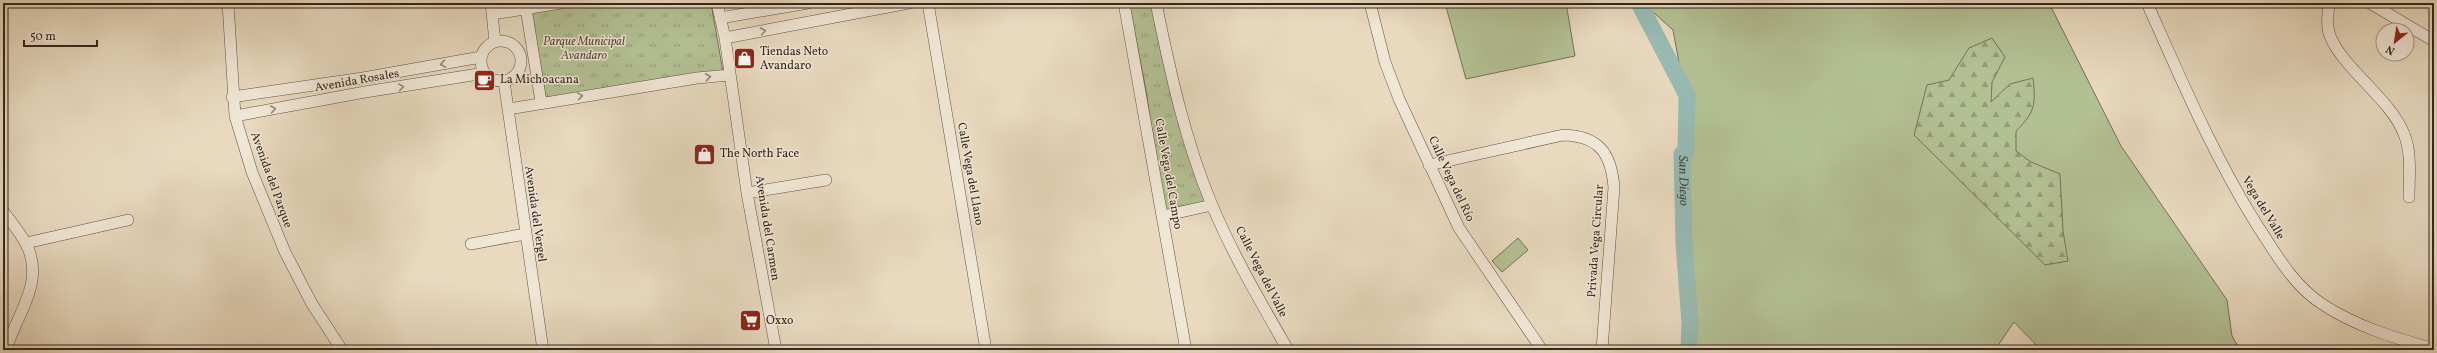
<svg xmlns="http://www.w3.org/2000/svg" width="2437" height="353" font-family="Vollkorn,serif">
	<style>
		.green { fill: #b3c094; stroke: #747258 }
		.forest { fill: url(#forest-firs); stroke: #747258 }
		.park { fill: url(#park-tufts); stroke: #747258 }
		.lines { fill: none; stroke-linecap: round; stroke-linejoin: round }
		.river { stroke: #97bab2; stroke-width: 17 }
		.minor-casing { stroke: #615146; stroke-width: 12 }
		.minor { stroke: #f0e6d5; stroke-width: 11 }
		.oneway { stroke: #928579 }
		.labels { text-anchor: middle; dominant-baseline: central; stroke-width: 3; stroke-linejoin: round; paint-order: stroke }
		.park-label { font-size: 12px; font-style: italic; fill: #544b3b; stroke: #f0e6d5 }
		.poi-label { font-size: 12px; fill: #34241d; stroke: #f0e6d5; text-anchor: start }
		.street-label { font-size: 12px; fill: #34241d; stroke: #f0e6d5 }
		.water-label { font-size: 13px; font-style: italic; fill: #4d4a42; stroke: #f0e6d5 }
	</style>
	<defs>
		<pattern id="forest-firs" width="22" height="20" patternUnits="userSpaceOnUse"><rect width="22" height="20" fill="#b3c094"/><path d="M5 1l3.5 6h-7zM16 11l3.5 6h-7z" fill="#929c78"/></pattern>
		<pattern id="park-tufts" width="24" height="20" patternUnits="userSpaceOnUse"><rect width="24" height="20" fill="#b3c094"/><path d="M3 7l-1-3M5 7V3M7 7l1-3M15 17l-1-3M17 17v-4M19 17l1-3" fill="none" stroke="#929c78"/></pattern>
	</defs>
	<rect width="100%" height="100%" fill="#e8d9bf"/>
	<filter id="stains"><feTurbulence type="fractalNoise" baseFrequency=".005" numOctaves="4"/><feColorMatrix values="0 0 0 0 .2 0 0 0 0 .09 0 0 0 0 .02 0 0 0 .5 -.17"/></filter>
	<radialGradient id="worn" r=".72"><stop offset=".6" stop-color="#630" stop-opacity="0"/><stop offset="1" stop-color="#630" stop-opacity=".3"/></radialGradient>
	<path class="green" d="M 1445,3 L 1566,3 L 1575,56 L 1466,79 Z
		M 1643,3 L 2049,3 L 2121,146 L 2227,300 L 2232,336 L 2240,350 L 2041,350 L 2014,322 L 1995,350 L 1687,350 L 1688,321 L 1680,152 L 1684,151 L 1685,95 L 1673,30 Z
		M 1518,238 L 1528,250 L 1502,272 L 1492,261 Z"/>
	<path class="forest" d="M 1992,38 L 2005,57 L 1992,82 L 1991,102 L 2010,84 L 2033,78 C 2036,105 2035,112 2016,131 L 2016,151 L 2031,162 L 2060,174 L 2063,231 L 2068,261 L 2045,265 L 1914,135 L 1927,85 L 1949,80 L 1969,48 Z"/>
	<path class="park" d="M 570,3 L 711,3 L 723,72 L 546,101 L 531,9 Z
		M 1129,3 L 1153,3 L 1209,203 L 1164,213 L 1146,90 Z"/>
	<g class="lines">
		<path class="river" id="s1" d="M 1639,3 L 1687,95 L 1686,152 L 1682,154 L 1684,243 L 1690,322 L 1689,350"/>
		<defs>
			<path id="minor" d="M 228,3 L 235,116 L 252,172 L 285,252 L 312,304 L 342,350
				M 491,3 L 495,42
				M 717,3 L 725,38 L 747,193 L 776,350
				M 928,3 L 986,350
				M 1124,3 L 1186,350
				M 1156,3 C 1170,71 1185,141 1212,205 C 1233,255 1261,303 1288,350
				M 1370,3 L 1385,62 L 1399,99 L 1459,228 L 1542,350
				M 2147,3 C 2181,79 2213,155 2257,225 C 2276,254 2293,285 2322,304 C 2357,327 2395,338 2434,349
				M 2329,3 C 2328,14 2326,26 2330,36 C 2344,70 2390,98 2404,134 C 2412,153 2409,177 2409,197
				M 2370,3 L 2434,41
				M 526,8 L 541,102
				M 493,14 L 561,3
				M 720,18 L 808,3
				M 725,38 L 909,3
				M481 61a20 20 0 1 1 40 0a20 20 0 1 1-40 0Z
				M 504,81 L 543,350
				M 232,97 L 363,78 L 481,57
				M 508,109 L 697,78 L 730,75
				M 235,116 L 365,92 L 485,73
				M 1429,165 L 1563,135 C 1599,136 1611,153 1614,187 L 1602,350
				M 747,193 L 826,180
				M 3,211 C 11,222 20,232 26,244 C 46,282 16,315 6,350
				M 1163,216 L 1212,205
				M 26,243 L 128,220
				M 471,244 L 525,234"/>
		</defs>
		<use href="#minor" class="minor-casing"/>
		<use href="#minor" class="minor"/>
	</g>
	<defs><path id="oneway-chevron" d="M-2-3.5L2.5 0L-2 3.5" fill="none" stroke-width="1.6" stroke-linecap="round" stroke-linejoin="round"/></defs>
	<g class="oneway">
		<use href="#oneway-chevron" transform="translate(763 31) rotate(-11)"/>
		<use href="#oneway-chevron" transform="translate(443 64) rotate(170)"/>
		<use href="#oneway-chevron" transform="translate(708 77) rotate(-6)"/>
		<use href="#oneway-chevron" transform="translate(401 87) rotate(-9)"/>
		<use href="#oneway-chevron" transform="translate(580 96) rotate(-9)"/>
		<use href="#oneway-chevron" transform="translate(273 109) rotate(-10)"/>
	</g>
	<defs>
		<symbol id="shop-square" viewBox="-11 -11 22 22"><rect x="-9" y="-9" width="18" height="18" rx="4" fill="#8f2418" stroke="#f0e6d5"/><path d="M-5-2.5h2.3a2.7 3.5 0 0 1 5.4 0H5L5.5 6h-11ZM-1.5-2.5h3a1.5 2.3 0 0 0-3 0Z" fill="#fff"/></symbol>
		<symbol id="cafe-square" viewBox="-11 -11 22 22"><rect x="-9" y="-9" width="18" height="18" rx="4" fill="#8f2418" stroke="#f0e6d5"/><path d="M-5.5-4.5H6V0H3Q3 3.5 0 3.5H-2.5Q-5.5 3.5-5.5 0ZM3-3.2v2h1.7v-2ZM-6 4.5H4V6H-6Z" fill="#fff"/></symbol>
		<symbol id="supermarket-square" viewBox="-11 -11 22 22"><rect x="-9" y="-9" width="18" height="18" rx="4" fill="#8f2418" stroke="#f0e6d5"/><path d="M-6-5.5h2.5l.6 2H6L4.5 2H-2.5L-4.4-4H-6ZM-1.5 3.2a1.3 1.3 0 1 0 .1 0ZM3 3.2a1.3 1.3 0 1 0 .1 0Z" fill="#fff"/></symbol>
	</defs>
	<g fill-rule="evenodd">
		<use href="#shop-square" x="732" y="46" width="25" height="25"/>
		<use href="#cafe-square" x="472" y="68" width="25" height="25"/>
		<use href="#shop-square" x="692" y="142" width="25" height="25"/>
		<use href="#supermarket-square" x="738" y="308" width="25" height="25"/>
	</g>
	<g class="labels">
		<g class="park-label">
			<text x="584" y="42">Parque Municipal<tspan x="584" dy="14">Avandaro</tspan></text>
		</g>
		<g class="poi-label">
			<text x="760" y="52">Tiendas Neto<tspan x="760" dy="14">Avandaro</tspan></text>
			<text x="500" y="80">La Michoacana</text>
			<text x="720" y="154">The North Face</text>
			<text x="766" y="321">Oxxo</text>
		</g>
		<g class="street-label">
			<text transform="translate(357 81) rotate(-10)">Avenida Rosales</text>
			<text transform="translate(970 174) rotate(80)">Calle Vega del Llano</text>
			<text transform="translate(1168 174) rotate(80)">Calle Vega del Campo</text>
			<text transform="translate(1451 179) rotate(65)">Calle Vega del Río</text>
			<text transform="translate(271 180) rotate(70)">Avenida del Parque</text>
			<text transform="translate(2263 208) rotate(59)">Vega del Valle</text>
			<text transform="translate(535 214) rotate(82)">Avenida del Vergel</text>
			<text transform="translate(767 228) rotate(81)">Avenida del Carmen</text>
			<text transform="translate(1596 241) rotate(-86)">Privada Vega Circular</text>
			<text transform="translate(1261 272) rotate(63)">Calle Vega del Valle</text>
		</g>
		<g class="water-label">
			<text stroke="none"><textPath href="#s1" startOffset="192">San Diego</textPath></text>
		</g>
	</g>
	<rect width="2437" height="353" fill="none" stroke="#e8d9bf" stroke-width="16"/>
	<rect x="4" y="4" width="2429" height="345" fill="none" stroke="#34241d" stroke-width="2"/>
	<rect x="8" y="8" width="2421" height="337" fill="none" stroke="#34241d"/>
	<g transform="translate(2395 42) rotate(210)"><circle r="19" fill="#f0e6d5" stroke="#a5988b"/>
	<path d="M0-3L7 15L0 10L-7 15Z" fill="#8f2418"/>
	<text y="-6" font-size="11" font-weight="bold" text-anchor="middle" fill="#34241d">N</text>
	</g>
	<path d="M24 40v6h73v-6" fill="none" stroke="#34241d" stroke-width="2"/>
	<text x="30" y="40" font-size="12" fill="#34241d" stroke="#f0e6d5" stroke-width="3" paint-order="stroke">50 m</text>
	<rect width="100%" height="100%" filter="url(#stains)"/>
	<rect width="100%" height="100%" fill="url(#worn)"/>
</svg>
